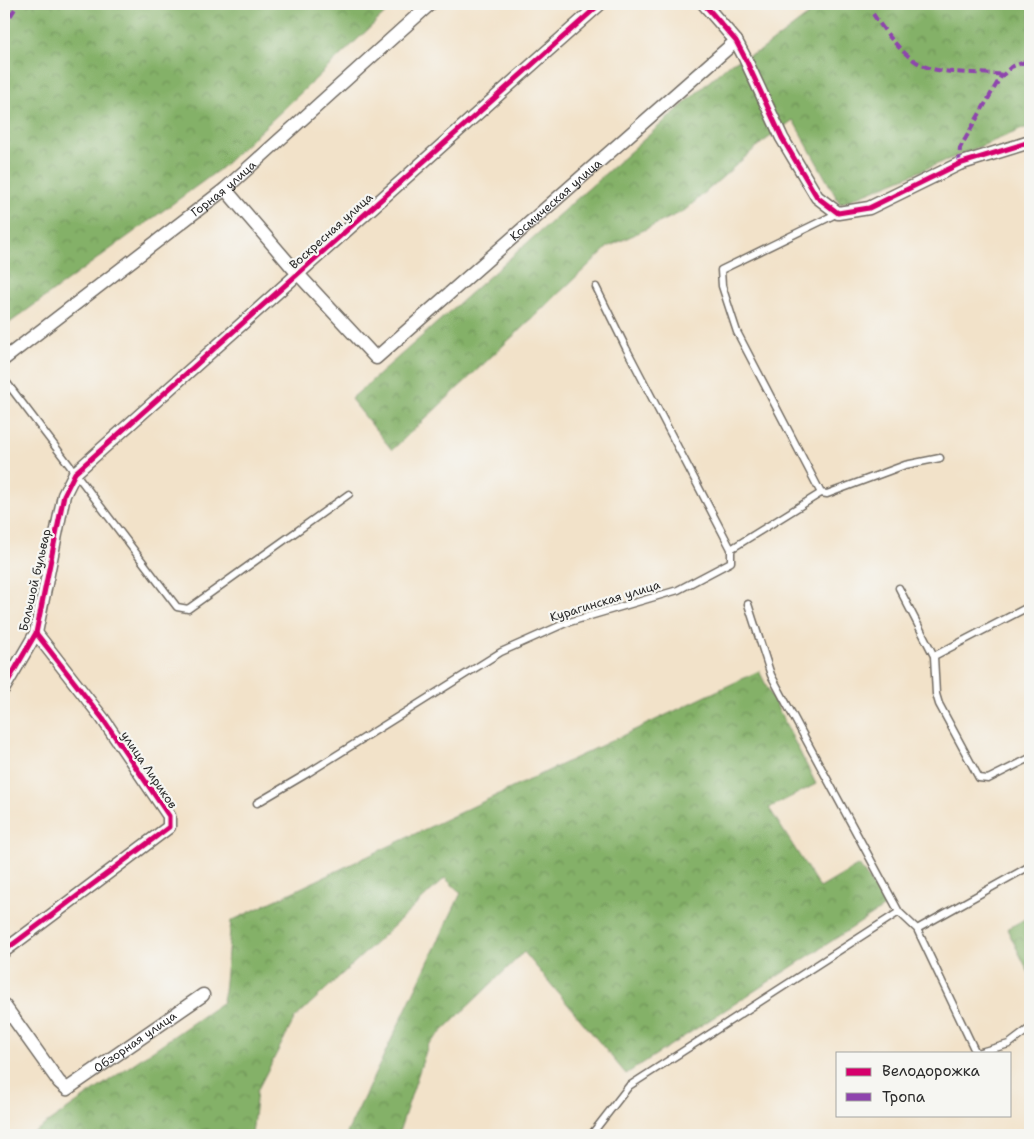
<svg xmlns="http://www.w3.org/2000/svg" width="1034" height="1139" font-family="'Shantell Sans',sans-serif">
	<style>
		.forest { fill: url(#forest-crowns); stroke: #586e4a }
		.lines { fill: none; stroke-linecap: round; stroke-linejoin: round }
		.lane-casing { stroke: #716b62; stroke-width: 9 }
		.street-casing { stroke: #716b62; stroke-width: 15 }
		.lane { stroke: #fff; stroke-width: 6 }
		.street { stroke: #fff; stroke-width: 12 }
		.quiet { stroke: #8e44ad; stroke-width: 4; stroke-dasharray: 8 4; stroke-linecap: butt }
		.cycleway-casing { stroke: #f6f6f2; stroke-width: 8 }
		.cycleway { stroke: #d6006c; stroke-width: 5 }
		.labels { text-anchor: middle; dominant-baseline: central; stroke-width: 4.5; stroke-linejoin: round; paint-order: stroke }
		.street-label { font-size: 12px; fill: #2b2b2b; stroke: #f6f6f2 }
	</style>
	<defs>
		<pattern id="forest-crowns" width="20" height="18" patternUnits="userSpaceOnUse" patternTransform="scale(1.25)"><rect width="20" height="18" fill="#84b168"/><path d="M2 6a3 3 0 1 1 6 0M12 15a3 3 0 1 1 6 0" fill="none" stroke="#6c9056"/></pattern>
	</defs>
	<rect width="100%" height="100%" fill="#f6f6f2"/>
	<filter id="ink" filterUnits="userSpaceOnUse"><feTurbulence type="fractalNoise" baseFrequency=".02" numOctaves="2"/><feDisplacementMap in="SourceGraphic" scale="10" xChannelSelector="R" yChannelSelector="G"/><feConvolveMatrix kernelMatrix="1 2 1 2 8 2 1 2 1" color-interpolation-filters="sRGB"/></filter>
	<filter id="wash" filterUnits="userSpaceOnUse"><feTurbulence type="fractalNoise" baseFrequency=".0096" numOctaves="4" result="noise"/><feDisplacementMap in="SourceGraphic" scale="20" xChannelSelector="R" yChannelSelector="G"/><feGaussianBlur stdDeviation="1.12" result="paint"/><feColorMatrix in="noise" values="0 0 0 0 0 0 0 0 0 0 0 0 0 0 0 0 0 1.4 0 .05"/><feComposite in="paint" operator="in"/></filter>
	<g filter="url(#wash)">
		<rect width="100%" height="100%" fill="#f2e2c9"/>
		<path class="forest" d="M 4,4 L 395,4 L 220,169 L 4,327 Z
			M 823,4 L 1030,4 L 1030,126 L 840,204 L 793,120 L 759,145 L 684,211 L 608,247 L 392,450 L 351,399 L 729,64 L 760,51 Z
			M 759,671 L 816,784 L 769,808 L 820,888 L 859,865 L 886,906 L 626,1074 L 524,952 L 428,1045 L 398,1135 L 346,1135 L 461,893 L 445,878 L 295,1018 L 257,1091 L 252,1135 L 30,1135 L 223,1002 L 231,921 Z
			M 1030,916 L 1030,975 L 1007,929 Z"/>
	</g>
	<g filter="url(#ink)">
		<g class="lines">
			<defs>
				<path id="lane" d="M 838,213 L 721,270 L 722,286 L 737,332 L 821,493 L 827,494 L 905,465 L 940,458
					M 596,287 L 626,348 L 731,549
					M 4,379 L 177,607 L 188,609 L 349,494
					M 899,588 L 934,656 L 936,694 L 939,704 L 979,778 L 988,779 L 1030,758
					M 748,604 L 771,675 L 899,912
					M 934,656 L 1030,606
					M 257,803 L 308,773 L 501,652 L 566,623 L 678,590 L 731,562 L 731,549 L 821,493
					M 976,1053 L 917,929 L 1030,866
					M 977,1053 L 1009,1044 L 1030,1028
					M 591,1135 L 629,1086 L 899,912 L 917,929"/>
				<g id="street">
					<path d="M 704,4 L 736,41 L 745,58 L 782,138 L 817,197 L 838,213 L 869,208 L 959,164 L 1030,142"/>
					<path id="s1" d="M 225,189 L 298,274 L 376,358 L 736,41"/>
					<path id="s2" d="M 4,359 L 225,189 L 430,4"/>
					<path d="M 4,688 L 36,633 L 64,495 L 75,473 L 600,4"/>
					<path d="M 4,951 L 169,827 L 169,816 L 103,719 L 36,633"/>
					<path id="s3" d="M 4,1005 L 59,1082 L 67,1089 L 203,995"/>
				</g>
			</defs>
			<use href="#lane" class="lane-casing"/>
			<use href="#street" class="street-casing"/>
			<use href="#lane" class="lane"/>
			<use href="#street" class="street"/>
			<path class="quiet" d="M 873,14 C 886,33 905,60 929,68 C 948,74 981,72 1003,75
				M 4,26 L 18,4
				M 959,164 L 960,148 L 1000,78 L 1011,67 L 1030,60"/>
			<defs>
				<path id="cycleway" d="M 704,4 L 736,41 L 745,58 L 782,138 L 817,197 L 838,213 L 869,208 L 959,164 L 1030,142
					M 4,688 L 36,633 L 64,495 L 75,473 L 600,4
					M 4,951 L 169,827 L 169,816 L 103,719 L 36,633"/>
			</defs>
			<use href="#cycleway" class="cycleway-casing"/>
			<use href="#cycleway" class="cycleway"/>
		</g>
	</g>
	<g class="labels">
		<g class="street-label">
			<text stroke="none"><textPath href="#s2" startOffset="278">Горная улица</textPath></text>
			<text stroke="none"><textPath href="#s1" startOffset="466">Космическая улица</textPath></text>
			<text transform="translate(331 231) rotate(-42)">Воскресная улица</text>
			<text transform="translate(35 580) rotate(-77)">Большой бульвар</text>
			<text transform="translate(605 601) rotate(-17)">Курагинская улица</text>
			<text transform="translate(149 770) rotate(56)">улица Лириков</text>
			<text stroke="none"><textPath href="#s3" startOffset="188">Обзорная улица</textPath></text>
		</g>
	</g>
	<rect width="1034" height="1139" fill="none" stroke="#f6f6f2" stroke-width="20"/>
	<rect x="836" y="1052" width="175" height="65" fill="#f6f6f2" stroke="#a5a5a2"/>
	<rect x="846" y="1068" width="25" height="8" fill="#d6006c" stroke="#a5a5a2"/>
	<text x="882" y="1076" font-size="15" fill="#2b2b2b">Велодорожка</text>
	<rect x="846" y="1093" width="25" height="8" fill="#8e44ad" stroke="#a5a5a2"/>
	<text x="882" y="1102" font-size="15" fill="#2b2b2b">Тропа</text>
</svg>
